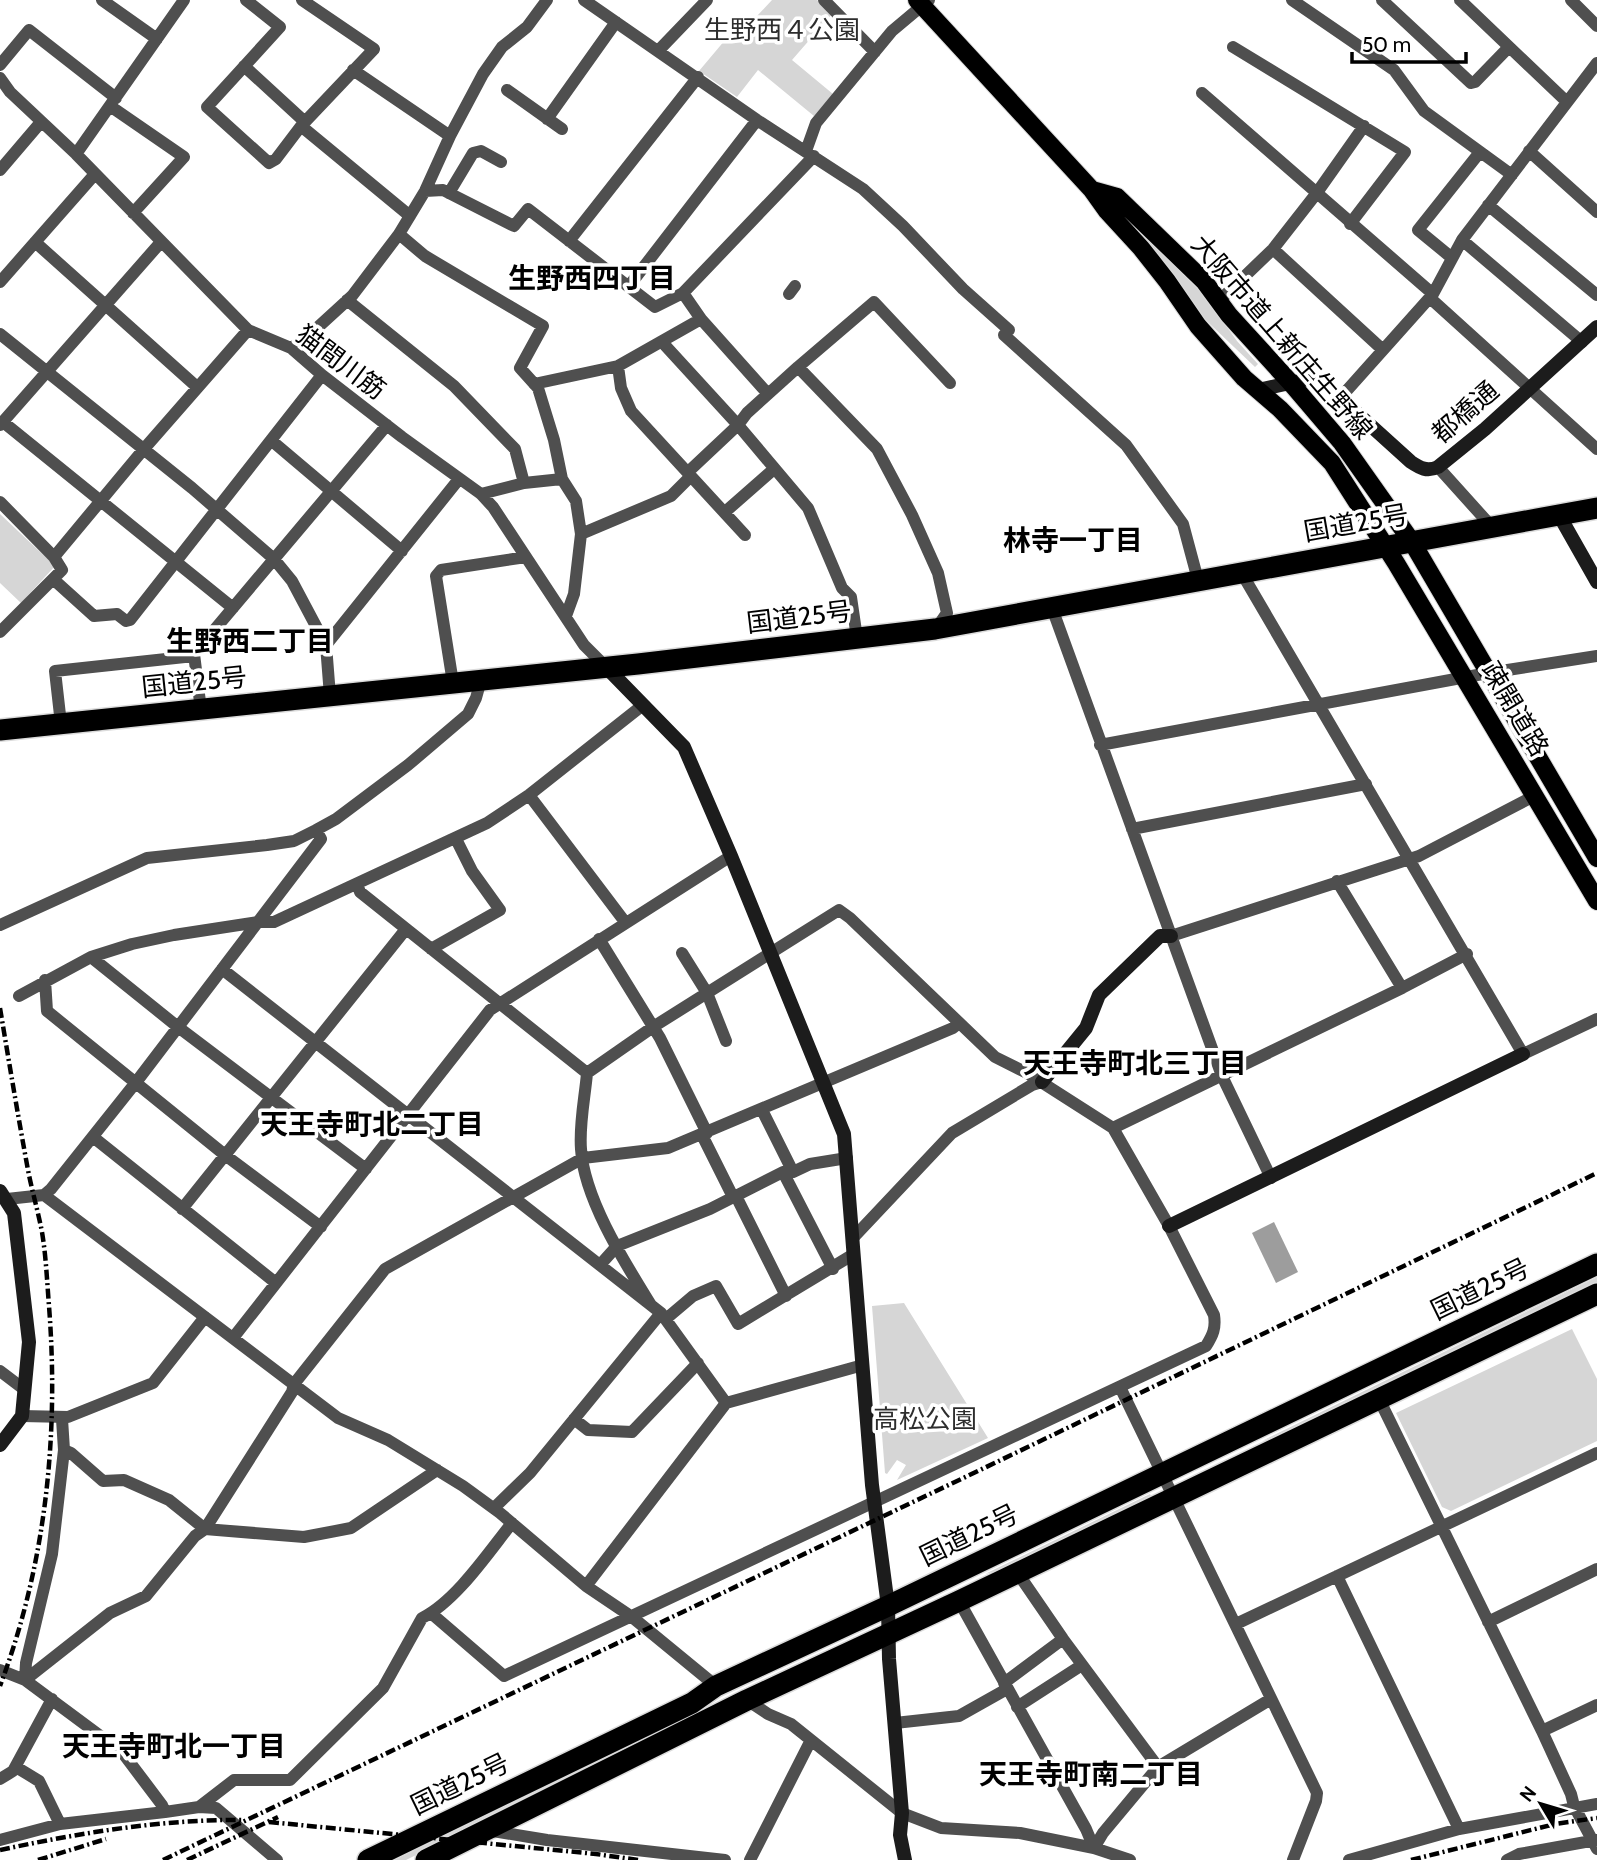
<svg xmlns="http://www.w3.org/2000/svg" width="1597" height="1860" font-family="Cabin,'Noto Sans JP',sans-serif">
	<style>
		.green { fill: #d6d6d6 }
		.water { fill: #9d9d9d }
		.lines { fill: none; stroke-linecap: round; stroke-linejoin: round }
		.primary-casing { stroke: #dbdbdb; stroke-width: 20 }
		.highway-casing { stroke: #dbdbdb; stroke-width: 24 }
		.street { stroke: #4f4f4f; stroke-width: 12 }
		.secondary { stroke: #1c1c1c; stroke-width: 14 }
		.primary { stroke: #000; stroke-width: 18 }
		.highway { stroke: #000; stroke-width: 21 }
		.rail { stroke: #000; stroke-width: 4.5; stroke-dasharray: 10 3.5 2 3.5; stroke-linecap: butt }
		.labels { text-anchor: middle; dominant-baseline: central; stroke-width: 7; stroke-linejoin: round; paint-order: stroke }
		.park-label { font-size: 26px; fill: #2d2d2d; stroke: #fff }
		.street-label { font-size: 26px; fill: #000; stroke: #fff }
		.neighbourhood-label { font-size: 28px; font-weight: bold; fill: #000; stroke: #fff }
	</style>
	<rect width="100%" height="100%" fill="#fff"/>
	<path class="green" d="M 772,0 L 817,0 L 832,14 L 792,60 L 833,94 L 814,116 L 758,70 L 737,97 L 699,71 L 736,27 L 742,32 Z
		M 1146,236 L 1204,295 L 1237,341 L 1258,364 L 1255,367 L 1193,308 L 1140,242 Z
		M 0,514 L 55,566 L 21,603 L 0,583 Z
		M 1597,1277 L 1597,1282 L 1285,1433 L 1262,1441 Z
		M 904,1303 L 988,1438 L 897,1480 L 906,1465 L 897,1460 L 887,1474 L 885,1473 L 872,1306 Z
		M 1572,1329 L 1597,1379 L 1597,1441 L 1451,1511 L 1442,1507 L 1396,1413 Z
		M 1150,1494 L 1152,1498 L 1001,1570 L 985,1574 Z
		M 748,1687 L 749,1690 L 406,1860 L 393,1860 L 595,1760 Z"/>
	<path class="water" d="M 1274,1222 L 1298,1272 L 1276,1283 L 1252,1233 Z"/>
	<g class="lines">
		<defs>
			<path id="primary" d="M 917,0 L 1092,190 L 1107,211 L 1141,248 L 1167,281 L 1198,326 L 1244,378 L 1280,409 L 1332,463 L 1396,563 L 1597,901
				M 1092,190 L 1117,197 L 1204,281 L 1229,315 L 1290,382 L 1342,443 L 1412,542 L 1597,858"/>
			<path id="highway" d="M 0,730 L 638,664 L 935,629 L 1597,508
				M 368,1860 L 692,1703 L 716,1686 L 888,1606 L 1597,1264
				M 426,1860 L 747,1700 L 959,1601 L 1597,1294"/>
		</defs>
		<use href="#primary" class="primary-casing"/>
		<use href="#highway" class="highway-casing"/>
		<path class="street" d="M 102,0 L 157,39
			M 246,0 L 280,27 L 207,107 L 269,163 L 276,159 L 301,126
			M 302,0 L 374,49 L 301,126 L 410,216
			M 584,0 L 757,120 L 863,189 L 903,226 L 963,289 L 1009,330
			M 824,0 L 875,52
			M 1292,0 L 1394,70 L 1424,111 L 1512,175
			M 1382,0 L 1471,83 L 1475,82 L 1509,47
			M 1460,0 L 1567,102
			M 1571,0 L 1597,26
			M 1233,47 L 1405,152 L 1350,224
			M 659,50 L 707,0
			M 0,65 L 29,30 L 116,98
			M 244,66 L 305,122
			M 353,70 L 450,136
			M 0,78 L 10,92 L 76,154 L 248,330 L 291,348 L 322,375 L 402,437 L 481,494 L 493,507 L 584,645 L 606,667
			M 507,90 L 562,129
			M 1202,93 L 1433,294
			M 110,106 L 184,157 L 133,213
			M 547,119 L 616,22
			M 806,151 L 816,123 L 892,31 L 929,0
			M 1529,151 L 1597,212
			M 76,154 L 184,0
			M 0,170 L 41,122
			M 425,191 L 443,190 L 514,226 L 528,209 L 655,307 L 683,293
			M 449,193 L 473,153 L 481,151 L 501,162
			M 1488,205 L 1597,295
			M 399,234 L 425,256 L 543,326 L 520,368 L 538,388 L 554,440 L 562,479 L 576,501 L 581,534 L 574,594 L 566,616
			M 1462,240 L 1582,342
			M 569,241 L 698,77
			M 35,242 L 197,387
			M 1273,249 L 1383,350
			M 1452,258 L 1418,230 L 1480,152
			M 0,282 L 95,174
			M 629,286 L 757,120
			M 789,294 L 795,286
			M 1430,298 L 1597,449
			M 347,300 L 454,386 L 515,449 L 524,483
			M 1219,301 L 1273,249 L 1316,194 L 1364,126
			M 701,319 L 768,394
			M 0,334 L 192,488 L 274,559 L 292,581 L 326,645 L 330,696
			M 1004,335 L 1126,445 L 1183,524 L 1198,580
			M 662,342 L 738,425 L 808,508 L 842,588 L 851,597 L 857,638
			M 291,348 L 305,339 L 352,296 L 399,234 L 425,191 L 450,136 L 483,74 L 502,47 L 527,27 L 547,0
			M 618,366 L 621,388 L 631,411 L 745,535
			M 798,367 L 874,302 L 950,383
			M 534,384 L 618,366 L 701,319 L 683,293 L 814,156
			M 1341,397 L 1433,294 L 1462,240 L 1597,63
			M 3,422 L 233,608
			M 0,425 L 161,242
			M 272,441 L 402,551
			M 1438,467 L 1492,527
			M 688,472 L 738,425 L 747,413 L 798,367 L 877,449 L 912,515 L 938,573 L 947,613 L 936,629
			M 481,494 L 524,483 L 562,479
			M 0,502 L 54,557 L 62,570 L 0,632
			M 725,512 L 774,469
			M 581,534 L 671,496 L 691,476
			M 54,557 L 143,450 L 248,330
			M 1241,572 L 1523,1054 L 1597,1019
			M 53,579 L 94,616 L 117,614 L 126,621 L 130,620 L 322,375
			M 1052,608 L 1222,1076 L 1271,1178
			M 326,645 L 459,479
			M 453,683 L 436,576 L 441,570 L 526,557
			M 201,710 L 194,654 L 387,425
			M 61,724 L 55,671 L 194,656
			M 1100,745 L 1488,673 L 1597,656
			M 529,795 L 625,922
			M 1132,829 L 1366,784
			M 1337,881 L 1402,988
			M 357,884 L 360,892 L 587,1073
			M 0,925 L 147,858 L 267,845 L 294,841 L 316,830 L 336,819 L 408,765 L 468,714 L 476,698 L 481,680
			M 1171,936 L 1419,856 L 1536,795
			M 599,939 L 660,1038 L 707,1133
			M 431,949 L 500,910 L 472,871 L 456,839
			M 682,953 L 707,993 L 726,1041
			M 91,957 L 178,1027 L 366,1169
			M 222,969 L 661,1313 L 726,1403
			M 45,980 L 47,1011 L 225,1155 L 321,1227
			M 19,996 L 91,957 L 132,944 L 174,935 L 258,922 L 274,922 L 487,823 L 529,795 L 643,705
			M 762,1110 L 793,1172
			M 1113,1128 L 1402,988 L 1467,954
			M 702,1135 L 733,1197
			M 93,1137 L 276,1283
			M 783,1172 L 833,1269
			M 44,1195 L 338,1418 L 388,1440 L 463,1486 L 500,1513 L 586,1586 L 632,1617 L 716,1686
			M 736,1196 L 786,1296
			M 7,1199 L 44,1195 L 51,1189 L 137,1081 L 321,839 L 316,830
			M 182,1209 L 406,929
			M 853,1238 L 952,1133 L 1032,1085 L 1042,1082
			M 600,1265 L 617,1246 L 710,1209 L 783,1172 L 793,1172 L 810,1164 L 847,1158
			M 667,1318 L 693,1296 L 716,1286 L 738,1324 L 854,1254
			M 233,1338 L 490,1010 L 731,856
			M 0,1371 L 25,1390
			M 1120,1387 L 1317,1793 L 1316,1801 L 1293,1860
			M 1379,1399 L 1542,1731 L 1571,1794 L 1574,1806 L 1597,1849
			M 22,1416 L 68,1417 L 153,1383 L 205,1317
			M 574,1419 L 588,1430 L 632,1432 L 698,1363
			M 64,1450 L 71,1453 L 103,1481 L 124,1480 L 169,1500 L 205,1529 L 304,1537 L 351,1528 L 437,1470
			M 494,1508 L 530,1473 L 661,1313
			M 1017,1572 L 1063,1639 L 1158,1767
			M 1337,1576 L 1459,1829
			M 586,1586 L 726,1403 L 863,1365
			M 959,1601 L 1086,1829 L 1094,1848 L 1103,1833 L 1158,1767 L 1271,1699
			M 432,1614 L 504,1676 L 1206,1346 C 1213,1335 1216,1328 1214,1315 L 1169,1226 L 1113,1128 L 1027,1073 L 995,1057 L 850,918 L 839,910 L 653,1027 L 587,1073 C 585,1097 579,1124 581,1149 C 584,1199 625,1263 651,1305
			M 1488,1622 L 1597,1569
			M 1236,1624 L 1597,1453
			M 0,1670 L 25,1680 L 110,1613 L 146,1596 L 195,1536 L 205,1529 L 292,1392 L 294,1384 L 385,1269 L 583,1158 L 668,1148 L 953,1028 L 959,1023
			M 1004,1683 L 1063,1639
			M 747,1700 L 768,1714 L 791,1724 L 902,1813 L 941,1828 L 1020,1833 L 1094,1848 L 1130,1860
			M 1017,1707 L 1082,1665
			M 895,1723 L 959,1716 L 1007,1689
			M 1542,1731 L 1597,1705
			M 16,1767 L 39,1781 L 60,1824
			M 0,1779 L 13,1771 L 52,1699
			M 199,1807 L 234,1780 L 290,1780 L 383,1688 L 422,1618 C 456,1601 488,1553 512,1523
			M 165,1812 L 199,1807 L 216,1808 L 277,1860
			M 487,1830 L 547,1840 L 725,1860
			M 0,1840 L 60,1824 L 165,1812 L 162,1805 L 122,1752 L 25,1680 L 26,1663 L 52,1554 L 64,1450 L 62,1419
			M 750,1860 L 811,1740
			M 1349,1860 L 1459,1829 L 1597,1804
			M 1507,1860 L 1519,1854 L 1597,1840"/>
		<path class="secondary" d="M 1258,390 L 1317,377 L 1411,462 C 1420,468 1427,472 1438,467 L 1485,429 L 1597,327
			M 1559,515 L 1597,582
			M 606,667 L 684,747 L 731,856 L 844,1134 L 872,1485 L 888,1606 L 889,1659 L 902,1813 L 900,1835 L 905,1860
			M 1042,1082 L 1086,1028 L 1099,995 L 1160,936 L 1171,936
			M 0,1191 L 14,1213 L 29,1342 L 22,1416 L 0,1445
			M 1169,1226 L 1523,1054"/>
		<use href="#primary" class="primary"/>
		<use href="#highway" class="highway"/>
		<path class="rail" d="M 0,1008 C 9,1062 18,1116 28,1170 C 32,1191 38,1211 42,1232 C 46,1256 47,1281 49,1306 C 59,1435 46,1564 0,1686
			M 269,1822 L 596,1854 L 638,1860
			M 0,1850 C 80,1833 162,1819 244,1820
			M 38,1860 L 106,1839
			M 163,1860 L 978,1471 L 1597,1173
			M 187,1860 L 278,1817
			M 1411,1860 L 1555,1824 L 1597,1818"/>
	</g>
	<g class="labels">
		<g class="park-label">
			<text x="782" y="30">生野西４公園</text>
			<text x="925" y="1419">高松公園</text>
		</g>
		<g class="street-label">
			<text transform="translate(1282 337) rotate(49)">大阪市道上新庄生野線</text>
			<text transform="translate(341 362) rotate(37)">猫間川筋</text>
			<text transform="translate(1465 412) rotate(-41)">都橋通</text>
			<text transform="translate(1356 523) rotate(-10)">国道25号</text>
			<text transform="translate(799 617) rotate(-7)">国道25号</text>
			<text transform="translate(194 682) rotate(-6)">国道25号</text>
			<text transform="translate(1515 709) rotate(59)">疎開道路</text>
			<text transform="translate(1480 1289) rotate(-26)">国道25号</text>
			<text transform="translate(969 1535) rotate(-26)">国道25号</text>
			<text transform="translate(460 1784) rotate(-26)">国道25号</text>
		</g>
		<g class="neighbourhood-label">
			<text x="592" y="278">生野西四丁目</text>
			<text x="1073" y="540">林寺一丁目</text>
			<text x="250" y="641">生野西二丁目</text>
			<text x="1135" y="1063">天王寺町北三丁目</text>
			<text x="372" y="1124">天王寺町北二丁目</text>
			<text x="174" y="1746">天王寺町北一丁目</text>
			<text x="1091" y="1774">天王寺町南二丁目</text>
		</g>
	</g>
	<g transform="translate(1541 1804) rotate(308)" stroke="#ffffff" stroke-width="5" paint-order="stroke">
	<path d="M0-5L12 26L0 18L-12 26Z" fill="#000000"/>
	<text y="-10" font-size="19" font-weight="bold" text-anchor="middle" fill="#000000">N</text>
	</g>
	<path d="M1352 52v10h114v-10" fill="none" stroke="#000000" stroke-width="3.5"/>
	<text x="1362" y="52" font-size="21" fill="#000000" stroke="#ffffff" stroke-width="5" paint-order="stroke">50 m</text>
</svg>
